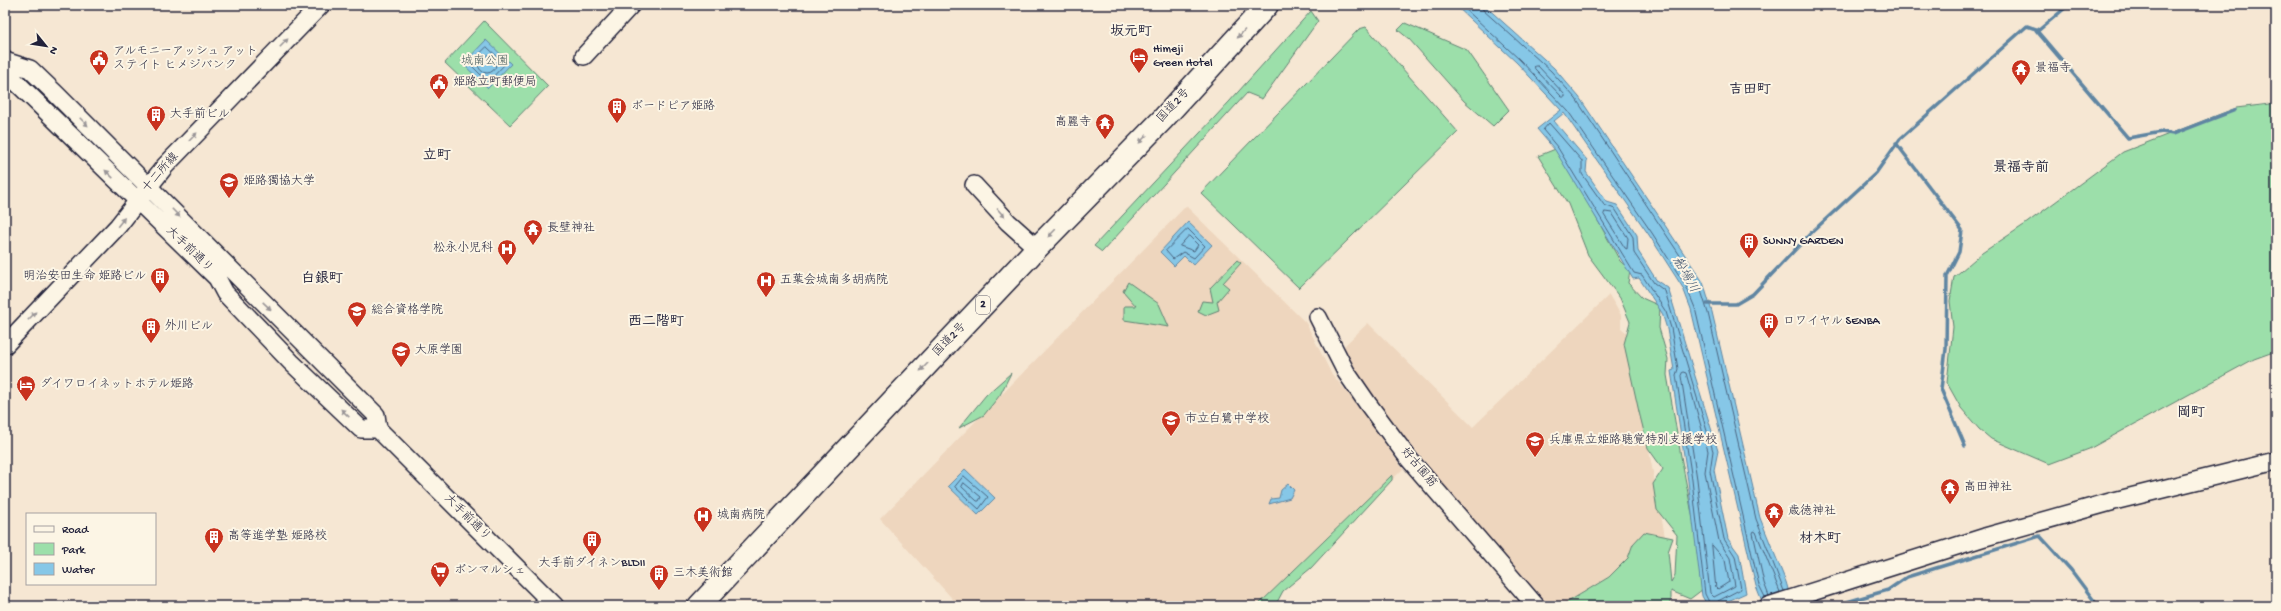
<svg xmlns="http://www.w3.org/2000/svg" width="2281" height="611" font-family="'Gochi Hand','Klee One',sans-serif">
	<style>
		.built { fill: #eed6be }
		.green { fill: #9cdfaa; stroke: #5f8072 }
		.water { fill: #86c7e7; stroke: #5e85a2 }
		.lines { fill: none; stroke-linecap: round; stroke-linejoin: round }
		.shore { stroke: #4a6480; stroke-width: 1 }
		.stream { stroke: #5e85a2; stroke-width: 3.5 }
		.tertiary-casing { stroke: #22223b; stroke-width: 20 }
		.trunk-casing { stroke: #22223b; stroke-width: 25 }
		.tertiary { stroke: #fcf5e5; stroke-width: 17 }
		.trunk { stroke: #fcf5e5; stroke-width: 22 }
		.oneway { fill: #9a9698 }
		.labels { text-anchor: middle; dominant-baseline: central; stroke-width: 4; stroke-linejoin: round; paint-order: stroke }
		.shield { fill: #fcf5e5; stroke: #63616e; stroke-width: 1 }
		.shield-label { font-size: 11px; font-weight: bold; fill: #22223b }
		.poi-label { font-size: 12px; fill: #22223b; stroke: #fcf5e5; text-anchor: start }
		.park-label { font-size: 12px; fill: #475b5c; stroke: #fcf5e5 }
		.street-label { font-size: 12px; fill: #22223b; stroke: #fcf5e5 }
		.water-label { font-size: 13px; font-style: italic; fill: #40546f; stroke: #fcf5e5 }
		.quarter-label { font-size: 14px; font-weight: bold; fill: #22223b; stroke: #fcf5e5 }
	</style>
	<rect width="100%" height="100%" fill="#f6e7d3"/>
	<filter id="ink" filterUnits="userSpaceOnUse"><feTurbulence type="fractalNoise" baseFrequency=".025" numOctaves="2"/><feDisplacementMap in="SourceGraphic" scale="8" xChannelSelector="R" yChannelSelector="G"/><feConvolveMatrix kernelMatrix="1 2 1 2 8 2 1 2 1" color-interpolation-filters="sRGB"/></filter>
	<g filter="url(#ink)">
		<path class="built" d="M 1186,206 L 1306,323 L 1331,373 L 1357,404 L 1403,469 L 1264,606 L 959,606 L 880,519 Z
			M 1609,295 L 1621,315 L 1621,328 L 1627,333 L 1666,542 L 1561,606 L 1543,606 L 1344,363 L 1345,345 L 1368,323 L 1473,427 Z"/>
		<path class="green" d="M 1311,11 L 1318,21 L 1262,99 L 1247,93 L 1102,252 L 1094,246 L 1229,102 Z
			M 484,21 L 548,86 L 510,125 L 445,63 Z
			M 1405,23 L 1467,50 L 1509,110 L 1493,126 L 1464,101 L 1409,39 L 1398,30 Z
			M 1366,27 L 1458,132 L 1299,288 L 1201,193 L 1359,29 Z
			M 2276,100 L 2276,351 L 2254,359 L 2089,449 L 2049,464 L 1991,439 L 1979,429 L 1961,408 L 1947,383 L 1953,327 L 1950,301 L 1954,277 L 1982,253 L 2024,225 L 2123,152 L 2236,108 L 2270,104 Z
			M 1558,148 L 1620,261 L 1630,270 L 1628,283 L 1642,298 L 1660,306 L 1659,328 L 1668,359 L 1667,375 L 1682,462 L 1700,555 L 1715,580 L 1690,599 L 1671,591 L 1671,606 L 1561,606 L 1609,577 L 1628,558 L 1633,544 L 1644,532 L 1673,538 L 1668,552 L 1671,582 L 1675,575 L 1677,535 L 1657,510 L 1653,484 L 1663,469 L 1648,448 L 1639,412 L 1624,344 L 1630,322 L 1620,298 L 1588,255 L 1568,204 L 1538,156 Z
			M 1237,260 L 1241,263 L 1223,283 L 1229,288 L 1217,302 L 1219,310 L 1206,315 L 1198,311 L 1202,301 L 1213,302 L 1210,288 Z
			M 1128,282 L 1159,304 L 1169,327 L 1124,320 L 1124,306 L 1136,306 L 1123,291 Z
			M 1011,373 L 1000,395 L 984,415 L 959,428 L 986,395 Z
			M 1392,475 L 1392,480 L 1311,568 L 1283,591 L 1275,606 L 1257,606 Z"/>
		<path class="water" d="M 1455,5 L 1484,5 L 1554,68 L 1579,97 L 1703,282 L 1712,312 L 1760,518 L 1786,582 L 1793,606 L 1764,606 L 1756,586 L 1691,309 L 1683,288 L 1649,235 L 1564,113 L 1554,121 L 1587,160 L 1586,172 L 1607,202 L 1617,205 L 1637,235 L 1638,251 L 1657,281 L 1668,288 L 1718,451 L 1714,470 L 1728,539 L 1739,554 L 1746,593 L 1717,606 L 1707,605 L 1702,596 L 1688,481 L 1671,371 L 1674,370 L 1667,329 L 1662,313 L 1639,278 L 1633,279 L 1555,150 L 1537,129 L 1561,110 L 1517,63 Z
			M 486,40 L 511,64 L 488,88 L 463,64 Z
			M 1188,222 L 1212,245 L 1193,265 L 1184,256 L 1174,266 L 1160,252 Z
			M 965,469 L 995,498 L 978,515 L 948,486 Z
			M 1288,484 L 1294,490 L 1290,498 L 1269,504 L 1271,499 L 1279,498 L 1281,490 Z"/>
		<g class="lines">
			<path class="shore" d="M 1461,5 L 1520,60 L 1568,111 L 1652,233 L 1686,286 L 1695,308 L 1759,585 L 1765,597
				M 1482,5 L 1483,10 L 1551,71 L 1576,99 L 1699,284 L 1708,313 L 1756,519 L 1784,591
				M 487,47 L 505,64 L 488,82 L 470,64 Z
				M478 64a9 9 0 1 1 18 0a9 9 0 1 1-18 0Z
				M 1535,66 L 1538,66 L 1565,95 L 1565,97 L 1562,97 L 1535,69 Z
				M 1605,212 L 1612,213 L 1628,238 L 1627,249 L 1625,248 L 1604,215 Z
				M 1188,229 L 1205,246 L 1194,258 L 1183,252 L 1173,259 L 1166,251 Z
				M 1189,236 L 1198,245 L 1194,251 L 1180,246 Z
				M 1683,372 L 1686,373 L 1708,451 L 1705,472 L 1719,541 L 1730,558 L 1735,586 L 1714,597 L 1710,593 L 1697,479 L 1681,376 Z
				M 964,476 L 988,497 L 979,509 L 955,487 Z
				M 964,483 L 981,497 L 979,501 L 977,501 L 962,487 Z
				M 1712,545 L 1725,560 L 1729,582 L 1718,589 L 1716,587 Z
				M 1769,596 L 1764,583 L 1753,533 L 1754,531 L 1756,532 L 1780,592
				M 1711,606 L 1705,594 L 1692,480 L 1676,375 L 1678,369 L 1671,328 L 1666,312 L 1642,275 L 1634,273 L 1558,148 L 1543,130 L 1549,123 L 1582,161 L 1582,174 L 1604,205 L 1615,209 L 1633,237 L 1634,253 L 1654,283 L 1665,291 L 1713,451 L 1710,471 L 1724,539 L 1735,556 L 1741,589 L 1718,601 L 1716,606"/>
			<path class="stream" d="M 2036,30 L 2128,138 L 2162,132 L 2173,134 L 2235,110
				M 1896,143 L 1962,230 L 1959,252 L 1947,276 L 1946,349 L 1941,389 L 1965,446
				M 1707,304 L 1736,304 L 1753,294 L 1812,232 L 1876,173 L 1900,139 L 2027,26 L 2039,30 L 2065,8
				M 1833,606 L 1888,590 L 1907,577 L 2040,536 L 2071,570 L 2098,606"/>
			<defs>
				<path id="tertiary" d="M 584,56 L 631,5
					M 5,60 L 12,78 L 217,278 L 225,293 L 291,362 L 361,429 L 378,429
					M 5,61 L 30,69 L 56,94 L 376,415 L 378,429 L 555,606
					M 974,185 L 1008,222 L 1037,248
					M 1318,317 L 1346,372 L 1368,404 L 1409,459 L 1536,606
					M 5,345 L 118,226 L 165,166 L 321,5
					M 1768,606 L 1985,537 L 2114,501 L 2276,461"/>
				<path id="trunk" d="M 699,606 L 1037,248 L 1162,120 L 1267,5"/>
			</defs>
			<use href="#tertiary" class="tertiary-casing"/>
			<use href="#trunk" class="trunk-casing"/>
			<use href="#tertiary" class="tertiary"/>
			<use href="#trunk" class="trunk"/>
		</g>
		<defs><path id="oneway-solid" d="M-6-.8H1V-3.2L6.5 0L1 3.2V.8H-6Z"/></defs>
		<g class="oneway">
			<use href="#oneway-solid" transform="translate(1241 34) rotate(132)"/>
			<use href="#oneway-solid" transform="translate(284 43) rotate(-46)"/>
			<use href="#oneway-solid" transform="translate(84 122) rotate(45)"/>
			<use href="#oneway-solid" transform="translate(193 137) rotate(-46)"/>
			<use href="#oneway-solid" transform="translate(1143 139) rotate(134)"/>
			<use href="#oneway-solid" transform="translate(109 174) rotate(-136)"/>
			<use href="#oneway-solid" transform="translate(176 213) rotate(46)"/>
			<use href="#oneway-solid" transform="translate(1001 213) rotate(48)"/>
			<use href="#oneway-solid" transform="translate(121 222) rotate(-52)"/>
			<use href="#oneway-solid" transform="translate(1052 233) rotate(134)"/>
			<use href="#oneway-solid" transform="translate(267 306) rotate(44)"/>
			<use href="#oneway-solid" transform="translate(32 316) rotate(-46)"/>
			<use href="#oneway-solid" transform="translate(924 367) rotate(134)"/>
			<use href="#oneway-solid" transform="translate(345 413) rotate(-136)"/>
		</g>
	</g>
	<defs>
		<symbol id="hotel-pin" viewBox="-11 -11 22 30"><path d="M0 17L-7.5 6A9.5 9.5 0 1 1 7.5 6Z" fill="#c8321e" stroke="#fcf5e5"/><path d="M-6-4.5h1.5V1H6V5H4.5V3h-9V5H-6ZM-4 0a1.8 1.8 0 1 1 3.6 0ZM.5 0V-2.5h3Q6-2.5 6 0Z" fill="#fff"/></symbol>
		<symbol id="civic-pin" viewBox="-11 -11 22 30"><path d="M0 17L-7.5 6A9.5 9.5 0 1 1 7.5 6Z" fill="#c8321e" stroke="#fcf5e5"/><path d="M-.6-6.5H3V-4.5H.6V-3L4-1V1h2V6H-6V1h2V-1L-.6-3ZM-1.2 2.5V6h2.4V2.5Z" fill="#fff"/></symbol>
		<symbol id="temple-pin" viewBox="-11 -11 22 30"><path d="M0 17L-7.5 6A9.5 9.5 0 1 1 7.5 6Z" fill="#c8321e" stroke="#fcf5e5"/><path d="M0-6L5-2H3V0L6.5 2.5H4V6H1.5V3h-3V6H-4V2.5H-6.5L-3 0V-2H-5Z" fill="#fff"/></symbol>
		<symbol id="building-pin" viewBox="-11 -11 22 30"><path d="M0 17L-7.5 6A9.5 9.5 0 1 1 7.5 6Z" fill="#c8321e" stroke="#fcf5e5"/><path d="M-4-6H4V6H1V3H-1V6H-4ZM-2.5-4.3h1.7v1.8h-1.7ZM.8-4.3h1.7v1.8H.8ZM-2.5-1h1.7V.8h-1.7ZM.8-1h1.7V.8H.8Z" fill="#fff"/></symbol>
		<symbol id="university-pin" viewBox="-11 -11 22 30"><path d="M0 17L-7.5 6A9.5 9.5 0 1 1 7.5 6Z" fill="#c8321e" stroke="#fcf5e5"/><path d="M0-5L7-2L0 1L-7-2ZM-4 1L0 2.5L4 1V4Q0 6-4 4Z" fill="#fff"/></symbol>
		<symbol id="hospital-pin" viewBox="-11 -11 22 30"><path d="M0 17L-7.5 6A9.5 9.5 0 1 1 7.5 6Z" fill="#c8321e" stroke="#fcf5e5"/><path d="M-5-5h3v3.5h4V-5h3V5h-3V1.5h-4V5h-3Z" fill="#fff"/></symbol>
		<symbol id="school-pin" viewBox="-11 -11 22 30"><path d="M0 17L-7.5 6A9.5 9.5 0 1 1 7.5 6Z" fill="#c8321e" stroke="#fcf5e5"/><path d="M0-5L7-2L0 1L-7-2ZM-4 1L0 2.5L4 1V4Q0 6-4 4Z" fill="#fff"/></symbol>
		<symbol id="supermarket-pin" viewBox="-11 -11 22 30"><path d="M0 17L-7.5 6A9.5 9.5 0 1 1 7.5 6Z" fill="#c8321e" stroke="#fcf5e5"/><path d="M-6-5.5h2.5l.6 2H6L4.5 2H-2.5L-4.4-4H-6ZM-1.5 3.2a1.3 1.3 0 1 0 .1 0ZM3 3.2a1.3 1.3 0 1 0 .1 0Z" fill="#fff"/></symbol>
	</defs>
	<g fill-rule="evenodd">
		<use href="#hotel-pin" x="1128" y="46" width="22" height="30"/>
		<use href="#civic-pin" x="88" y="48" width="22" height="30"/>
		<use href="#temple-pin" x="2010" y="58" width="22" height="30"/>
		<use href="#civic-pin" x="428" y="72" width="22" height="30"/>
		<use href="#building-pin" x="606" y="96" width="22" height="30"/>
		<use href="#building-pin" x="145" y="104" width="22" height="30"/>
		<use href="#temple-pin" x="1094" y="112" width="22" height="30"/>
		<use href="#university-pin" x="218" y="171" width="22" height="30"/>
		<use href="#temple-pin" x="522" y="218" width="22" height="30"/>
		<use href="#building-pin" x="1738" y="231" width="22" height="30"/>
		<use href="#hospital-pin" x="496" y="238" width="22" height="30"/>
		<use href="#building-pin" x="149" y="266" width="22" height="30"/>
		<use href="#hospital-pin" x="755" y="270" width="22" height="30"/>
		<use href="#university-pin" x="346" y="300" width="22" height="30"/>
		<use href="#building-pin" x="1758" y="311" width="22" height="30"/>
		<use href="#building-pin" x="140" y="316" width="22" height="30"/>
		<use href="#university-pin" x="390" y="340" width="22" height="30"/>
		<use href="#hotel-pin" x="15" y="374" width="22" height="30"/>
		<use href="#school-pin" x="1160" y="409" width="22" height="30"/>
		<use href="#school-pin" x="1524" y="430" width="22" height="30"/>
		<use href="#temple-pin" x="1939" y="477" width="22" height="30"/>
		<use href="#temple-pin" x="1763" y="501" width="22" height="30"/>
		<use href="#hospital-pin" x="692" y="505" width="22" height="30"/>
		<use href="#building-pin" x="203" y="526" width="22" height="30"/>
		<use href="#building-pin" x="581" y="529" width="22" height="30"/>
		<use href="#supermarket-pin" x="429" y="560" width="22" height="30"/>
		<use href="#building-pin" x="648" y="563" width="22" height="30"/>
	</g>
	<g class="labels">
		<rect class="shield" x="976" y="296" width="14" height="18" rx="3"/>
		<g class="shield-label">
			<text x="983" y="305">2</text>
		</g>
		<g class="poi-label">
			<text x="1153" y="50">Himeji<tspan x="1153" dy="14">Green Hotel</tspan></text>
			<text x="113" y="52">アルモニーアッシュ アット<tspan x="113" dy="14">ステイト ヒメジバンク</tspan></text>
			<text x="2035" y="69">景福寺</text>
			<text x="453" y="83">姫路立町郵便局</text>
			<text x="631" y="107">ボードピア姫路</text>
			<text x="170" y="115">大手前ビル</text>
			<text x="1091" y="123" text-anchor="end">高麗寺</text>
			<text x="243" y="182">姫路獨協大学</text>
			<text x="547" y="229">長壁神社</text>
			<text x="1763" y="242">SUNNY GARDEN</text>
			<text x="493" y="249" text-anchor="end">松永小児科</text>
			<text x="146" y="277" text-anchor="end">明治安田生命 姫路ビル</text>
			<text x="780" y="281">五葉会城南多胡病院</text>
			<text x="371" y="311">総合資格学院</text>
			<text x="1783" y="322">ロワイヤル SENBA</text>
			<text x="165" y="327">外川ビル</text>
			<text x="415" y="351">大原学園</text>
			<text x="40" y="385">ダイワロイネットホテル姫路</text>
			<text x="1185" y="420">市立白鷺中学校</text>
			<text x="1549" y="441">兵庫県立姫路聴覚特別支援学校</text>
			<text x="1964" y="488">高田神社</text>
			<text x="1788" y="512">歳徳神社</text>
			<text x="717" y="516">城南病院</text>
			<text x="228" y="537">高等進学塾 姫路校</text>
			<text x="592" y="564" text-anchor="middle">大手前ダイネンBLDII</text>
			<text x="454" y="571">ボンマルシェ</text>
			<text x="673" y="574">三木美術館</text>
		</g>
		<g class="park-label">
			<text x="485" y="62">城南公園</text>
		</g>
		<g class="street-label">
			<text transform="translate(1174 106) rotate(-47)">国道2号</text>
			<text transform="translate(161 173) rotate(-49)">十二所線</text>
			<text transform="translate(189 250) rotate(44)">大手前通り</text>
			<text transform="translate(950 340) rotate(-46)">国道2号</text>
			<text transform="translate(1418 468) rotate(50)">好古園筋</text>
			<text transform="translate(467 518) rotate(45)">大手前通り</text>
		</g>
		<g class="water-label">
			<text transform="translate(1685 275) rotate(61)">船場川</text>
		</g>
		<g class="quarter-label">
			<text x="1131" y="32">坂元町</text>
			<text x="1750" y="90">吉田町</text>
			<text x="437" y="156">立町</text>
			<text x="2021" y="168">景福寺前</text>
			<text x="322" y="279">白銀町</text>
			<text x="656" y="322">西二階町</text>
			<text x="2191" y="413">岡町</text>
			<text x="1820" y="539">材木町</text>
		</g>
	</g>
	<rect width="2281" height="611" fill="none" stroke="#fcf5e5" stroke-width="20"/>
	<rect x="10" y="10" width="2261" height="591" fill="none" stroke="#22223b" stroke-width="1.5" filter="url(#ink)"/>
	<rect x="26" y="513" width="130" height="72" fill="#fcf5e5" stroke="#a5a1a1"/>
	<rect x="34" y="526" width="20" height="6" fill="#fcf5e5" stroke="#a5a1a1"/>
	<text x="62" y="533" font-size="12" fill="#22223b">Road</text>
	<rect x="34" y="543" width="20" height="12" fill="#9cdfaa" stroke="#a5a1a1"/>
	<text x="62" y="553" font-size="12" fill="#22223b">Park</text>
	<rect x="34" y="563" width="20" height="12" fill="#86c7e7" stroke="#a5a1a1"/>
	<text x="62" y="573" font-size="12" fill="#22223b">Water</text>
	<g transform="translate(46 46) rotate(120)" stroke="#fcf5e5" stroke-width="3" paint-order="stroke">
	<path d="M0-3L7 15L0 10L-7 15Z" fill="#22223b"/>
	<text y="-6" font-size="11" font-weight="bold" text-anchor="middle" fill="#22223b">N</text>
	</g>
</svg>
